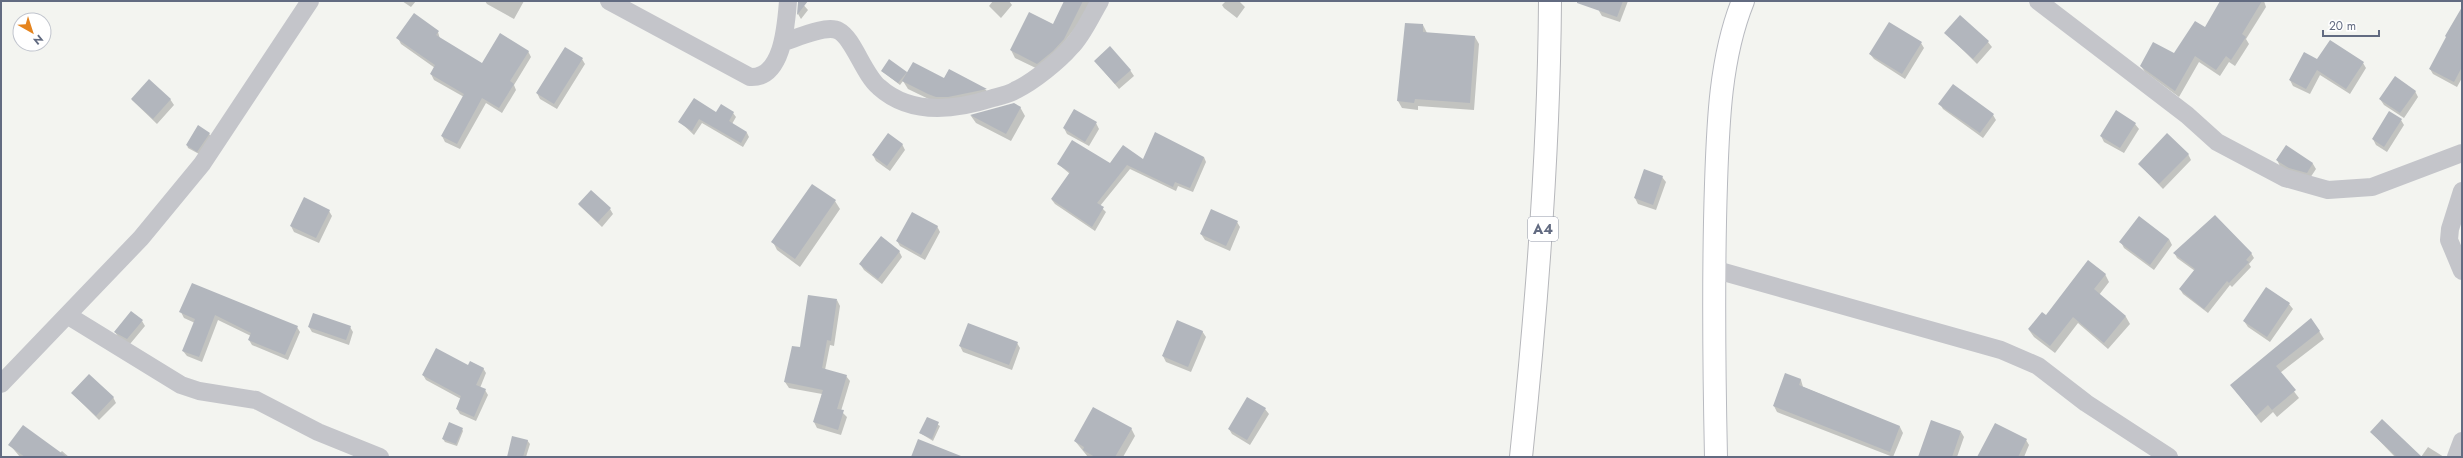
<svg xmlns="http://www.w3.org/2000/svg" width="2463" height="458" font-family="Jost,sans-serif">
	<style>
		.shadow { fill: #0003 }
		.building { fill: #b2b6bd }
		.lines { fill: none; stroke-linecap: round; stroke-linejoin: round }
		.secondary-casing { stroke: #b8bac0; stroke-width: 24 }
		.highway-casing { stroke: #b6b7bb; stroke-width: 24 }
		.street { stroke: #c4c5ca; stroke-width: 18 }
		.secondary { stroke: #fff; stroke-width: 22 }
		.highway { stroke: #fff; stroke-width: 22 }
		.labels { text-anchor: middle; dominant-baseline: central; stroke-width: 4; stroke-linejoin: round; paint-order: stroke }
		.shield { fill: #fff; stroke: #9197a7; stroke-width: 1 }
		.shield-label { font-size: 14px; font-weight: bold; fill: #626b81 }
	</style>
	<rect width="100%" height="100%" fill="#f3f4f0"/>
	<path class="shadow" d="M 402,1 L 416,1 L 411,7 Z
		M 485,1 L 524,1 L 514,19 L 487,4 Z
		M 800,1 L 808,10 L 801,19 L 798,14 Z
		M 993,1 L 1009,1 L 1012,5 L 1001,18 L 989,6 Z
		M 1065,1 L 1096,1 L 1042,71 L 1015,58 L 1011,50 L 1054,25 Z
		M 1226,1 L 1239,1 L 1245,7 L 1237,18 L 1224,8 L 1222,5 Z
		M 1603,1 L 1628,1 L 1620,22 L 1602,16 L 1599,11 Z
		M 2221,1 L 2264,1 L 2266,7 L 2246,39 L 2249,44 L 2235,66 L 2229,62 L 2220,76 L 2199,62 L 2179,97 L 2145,72 L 2141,66 L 2174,54 L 2205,29 Z
		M 1423,25 L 1427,33 L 1475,37 L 1479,44 L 1474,110 L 1418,106 L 1418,110 L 1402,108 L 1398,101 Z
		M 2462,28 L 2462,78 L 2457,87 L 2433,74 L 2430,69 Z
		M 438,32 L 440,39 L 482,64 L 528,51 L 531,57 L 514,85 L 516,90 L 502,113 L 486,103 L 460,149 L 445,142 L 442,136 L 464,97 L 434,80 L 431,74 L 435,68 L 401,44 L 398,38 Z
		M 1946,33 L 1988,42 L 1992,47 L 1977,64 Z
		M 1921,43 L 1924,48 L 1905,79 L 1874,59 L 1870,54 Z
		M 582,59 L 585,64 L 557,109 L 540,99 L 537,93 Z
		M 1095,61 L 1130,70 L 1134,76 L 1119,89 Z
		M 2317,61 L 2363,63 L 2366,68 L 2350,94 L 2320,75 L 2310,94 L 2293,86 L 2290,80 Z
		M 949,70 L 986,90 L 990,97 L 941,105 L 908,89 L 903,81 L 900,85 L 882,71 L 906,72 L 944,79 Z
		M 2415,91 L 2418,97 L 2404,118 L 2384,105 L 2380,99 Z
		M 170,99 L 174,105 L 157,124 L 132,100 Z
		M 1940,104 L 1993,115 L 1996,120 L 1983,138 L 1943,109 Z
		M 1020,107 L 1025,116 L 1011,141 L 976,123 L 971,116 Z
		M 733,113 L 736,117 L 732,124 L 747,133 L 749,137 L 743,147 L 702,123 L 694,135 L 680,122 L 717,114 Z
		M 2401,120 L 2404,125 L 2387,152 L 2376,145 L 2373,139 Z
		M 1096,123 L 1099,129 L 1089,146 L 1067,134 L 1064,128 Z
		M 2135,124 L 2139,129 L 2124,153 L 2104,142 L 2101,136 Z
		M 209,134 L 211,136 L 199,154 L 188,148 L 187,145 Z
		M 902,144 L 905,150 L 890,171 L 876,161 L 873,155 Z
		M 2286,147 L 2313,164 L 2316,169 L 2310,178 L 2293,174 L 2280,166 L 2277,160 Z
		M 2188,154 L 2191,160 L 2163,189 L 2139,164 Z
		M 1204,157 L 1206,162 L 1193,192 L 1178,186 L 1176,191 L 1130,169 L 1100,206 L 1106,212 L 1095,231 L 1055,204 L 1052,200 L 1070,174 L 1058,164 L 1111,164 Z
		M 1645,171 L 1662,177 L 1666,182 L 1656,210 L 1638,204 L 1635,198 Z
		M 835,201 L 840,209 L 800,267 L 777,250 L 773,242 Z
		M 579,205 L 610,209 L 613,214 L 602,227 Z
		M 329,211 L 332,216 L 319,243 L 294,232 L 291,226 Z
		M 1237,222 L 1240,227 L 1230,251 L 1205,240 L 1201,234 Z
		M 937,226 L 940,232 L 925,260 L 900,246 L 897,241 Z
		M 2169,239 L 2172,245 L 2154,270 L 2124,248 L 2121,242 Z
		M 899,251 L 902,257 L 882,284 L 864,270 L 860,264 Z
		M 2251,253 L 2254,258 L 2249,264 L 2251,267 L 2232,287 L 2230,285 L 2208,313 L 2183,294 L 2180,289 L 2195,271 L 2177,258 L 2175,254 Z
		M 2105,274 L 2109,282 L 2099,295 L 2126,317 L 2130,324 L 2108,349 L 2078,323 L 2055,353 L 2034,337 L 2029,330 Z
		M 193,285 L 297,327 L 300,332 L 288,360 L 252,345 L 249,340 L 251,336 L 218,320 L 202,362 L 187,356 L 183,351 L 195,323 L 184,318 L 181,312 Z
		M 837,300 L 840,306 L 834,346 L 830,345 L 825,370 L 846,376 L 850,381 L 841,411 L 847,417 L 841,435 L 817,428 L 814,422 L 822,394 L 789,388 L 785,382 L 801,348 Z
		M 2289,304 L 2293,309 L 2270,342 L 2248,327 L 2244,321 Z
		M 142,321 L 145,326 L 130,344 L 118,337 L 115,332 Z
		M 309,327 L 350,327 L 353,332 L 349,345 L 312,332 Z
		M 1202,331 L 1206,337 L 1191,372 L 1166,362 L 1163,356 Z
		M 2319,331 L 2324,339 L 2280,373 L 2299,398 L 2277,417 L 2273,412 L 2261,423 L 2231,385 Z
		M 1017,343 L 1020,348 L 1012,370 L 963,352 L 960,346 Z
		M 469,366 L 483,368 L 486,373 L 480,388 L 485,390 L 488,395 L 476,421 L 460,414 L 457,409 L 461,399 L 426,380 L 423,375 Z
		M 1786,375 L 1801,380 L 1803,387 L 1900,427 L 1903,433 L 1893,457 L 1777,412 L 1774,406 Z
		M 72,393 L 113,397 L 116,403 L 99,420 Z
		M 1265,409 L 1269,414 L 1250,445 L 1232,434 L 1229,429 Z
		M 927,418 L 940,426 L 933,441 L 920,433 Z
		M 1131,428 L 1135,436 L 1123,457 L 1088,457 L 1075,441 Z
		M 462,429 L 463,431 L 457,446 L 445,442 L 443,439 Z
		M 1961,432 L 1964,437 L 1957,457 L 1921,457 Z
		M 2371,432 L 2420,457 L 2395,457 Z
		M 527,440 L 530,444 L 526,457 L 508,457 Z
		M 2026,440 L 2029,445 L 2024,457 L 1979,457 Z
		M 10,445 L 60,453 L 62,451 L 69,457 L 20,457 Z
		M 2428,447 L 2444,457 L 2421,457 Z"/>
	<path class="building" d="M 798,1 L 808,1 L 797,15 L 798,2 Z
		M 1064,1 L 1083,1 L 1064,39 L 1053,51 L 1037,64 L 1010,50 L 1029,12 L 1053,24 Z
		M 1577,1 L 1623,1 L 1617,17 L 1577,3 Z
		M 2220,1 L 2262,1 L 2242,34 L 2246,37 L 2231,60 L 2226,56 L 2216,70 L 2195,56 L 2175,91 L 2140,66 L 2153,42 L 2174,53 L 2195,21 L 2205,27 Z
		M 2462,7 L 2462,67 L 2454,82 L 2429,69 L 2446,37 L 2445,36 Z
		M 414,13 L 439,31 L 436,35 L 482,63 L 500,33 L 529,51 L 510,81 L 514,84 L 499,108 L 482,98 L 457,144 L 441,136 L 464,94 L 430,74 L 435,65 L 396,38 Z
		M 1960,15 L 1989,41 L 1973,59 L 1944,33 Z
		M 1889,22 L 1922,42 L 1902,74 L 1869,54 Z
		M 1405,23 L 1423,24 L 1423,32 L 1475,36 L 1470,103 L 1415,99 L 1414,103 L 1397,101 Z
		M 2330,40 L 2364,62 L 2346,89 L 2317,70 L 2306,89 L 2289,80 L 2304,52 L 2317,59 Z
		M 1110,46 L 1131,70 L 1115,84 L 1094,61 Z
		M 565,47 L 583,58 L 554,104 L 536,93 Z
		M 889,59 L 907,72 L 898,83 L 881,71 Z
		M 913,62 L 944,78 L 949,69 L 987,89 L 948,97 L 936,97 L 928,94 L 902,81 Z
		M 2395,76 L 2416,91 L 2400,113 L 2379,99 Z
		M 149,79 L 171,99 L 153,119 L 131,99 Z
		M 1953,84 L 1994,114 L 1980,133 L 1938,104 Z
		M 694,98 L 716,112 L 721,104 L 734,112 L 729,121 L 747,132 L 741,143 L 699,119 L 692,131 L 678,122 Z
		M 1014,103 L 1021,107 L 1006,134 L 970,115 Z
		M 1074,109 L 1097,122 L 1085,142 L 1063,128 Z
		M 2116,110 L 2136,123 L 2120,148 L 2100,136 Z
		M 2389,111 L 2402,119 L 2384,147 L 2372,139 Z
		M 198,125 L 210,133 L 197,152 L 186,145 Z
		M 1155,132 L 1204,157 L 1190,188 L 1175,182 L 1173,187 L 1127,165 L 1097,203 L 1104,207 L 1092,227 L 1051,199 L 1070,172 L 1057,164 L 1072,140 L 1110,163 L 1123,145 L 1143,159 Z
		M 888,133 L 903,144 L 887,166 L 872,155 Z
		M 2167,133 L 2189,154 L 2159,184 L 2138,164 Z
		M 2286,145 L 2313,163 L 2307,173 L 2289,168 L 2276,160 Z
		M 1644,169 L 1663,176 L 1653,205 L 1634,198 Z
		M 812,184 L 836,200 L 795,259 L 771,242 Z
		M 591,190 L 611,208 L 598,222 L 578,204 Z
		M 304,197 L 330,210 L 316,238 L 290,226 Z
		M 1211,209 L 1238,221 L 1226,246 L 1200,234 Z
		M 912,212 L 938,226 L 921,255 L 896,241 Z
		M 2215,215 L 2252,253 L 2246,260 L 2249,262 L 2229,283 L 2227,281 L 2204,309 L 2179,289 L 2195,269 L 2173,253 Z
		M 2139,216 L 2169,239 L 2150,265 L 2119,242 Z
		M 881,236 L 900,251 L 878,279 L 859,264 Z
		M 2088,260 L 2106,274 L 2094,289 L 2126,316 L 2104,343 L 2073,317 L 2050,346 L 2028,329 L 2042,312 L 2046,315 Z
		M 192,283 L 298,326 L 285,355 L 248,340 L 251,333 L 215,315 L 199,357 L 182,351 L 195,319 L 179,312 Z
		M 2266,287 L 2290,303 L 2267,337 L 2243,321 Z
		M 808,295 L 837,299 L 831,341 L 827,340 L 822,368 L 847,375 L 837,409 L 844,410 L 838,430 L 813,422 L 823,390 L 784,382 L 792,346 L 800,347 Z
		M 131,311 L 143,320 L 127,339 L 114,332 Z
		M 313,313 L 351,326 L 346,340 L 308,327 Z
		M 2311,318 L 2320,331 L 2276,366 L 2296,390 L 2272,410 L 2268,405 L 2256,416 L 2230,385 Z
		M 1177,320 L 1203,331 L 1188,367 L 1162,356 Z
		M 968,323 L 1018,342 L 1009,365 L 959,346 Z
		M 436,348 L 468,365 L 470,361 L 484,368 L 476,385 L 486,389 L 474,417 L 456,409 L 461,396 L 422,375 Z
		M 1785,373 L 1801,379 L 1799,385 L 1900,426 L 1890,452 L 1773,406 Z
		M 89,374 L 114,397 L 96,416 L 71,393 Z
		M 1247,397 L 1266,408 L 1247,440 L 1228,429 Z
		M 1093,407 L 1132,428 L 1115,457 L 1095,457 L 1083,450 L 1084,447 L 1074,441 Z
		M 927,417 L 939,422 L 932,439 L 919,433 Z
		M 2382,419 L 2422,457 L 2397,457 L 2370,432 Z
		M 1931,420 L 1961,431 L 1952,457 L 1918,457 Z
		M 449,422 L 463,428 L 456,444 L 442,439 Z
		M 1995,423 L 2027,439 L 2018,457 L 1977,457 Z
		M 23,425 L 67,457 L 25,457 L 8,445 Z
		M 512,436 L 528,440 L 523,457 L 507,457 Z
		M 918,439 L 961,456 L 961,457 L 911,457 Z"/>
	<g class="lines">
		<defs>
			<path id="secondary" d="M 1716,457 C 1714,366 1713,275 1716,184 C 1718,124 1720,58 1743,1"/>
			<path id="highway" d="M 1521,457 C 1537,305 1549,154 1550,1"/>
		</defs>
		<use href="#secondary" class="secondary-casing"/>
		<use href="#highway" class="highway-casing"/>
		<path class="street" d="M 609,1 L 750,77 C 783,79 786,25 788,1
			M 2038,1 L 2187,115 L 2217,142 L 2285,178 L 2328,190 L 2372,187 L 2462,153
			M 784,42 C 797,38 827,24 839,31 C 853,38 864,75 879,87 C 911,116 956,110 993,98 C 1001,96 1010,94 1016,90 C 1033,82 1059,61 1071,47 C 1083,35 1091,16 1100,1
			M 2462,191 L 2450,229 L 2449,240 L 2462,271
			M 1713,269 L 2001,350 L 2038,366 L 2086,403 L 2169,457
			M 67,315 L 181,385 L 199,391 L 256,400 L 318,432 L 380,457
			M 1,384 L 141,238 L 202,164 L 310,1
			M 2456,457 L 2462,441"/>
		<use href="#secondary" class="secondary"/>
		<use href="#highway" class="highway"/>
	</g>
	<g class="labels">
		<rect class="shield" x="1528" y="217" width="30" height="24" rx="3"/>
		<g class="shield-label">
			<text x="1543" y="229">A4</text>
		</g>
	</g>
	<rect width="2463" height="458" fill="none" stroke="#626b81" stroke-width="4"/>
	<g transform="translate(32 32) rotate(141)"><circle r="19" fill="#ffffff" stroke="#c0c4cd"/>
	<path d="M0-3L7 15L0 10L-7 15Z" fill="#e5841e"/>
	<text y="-6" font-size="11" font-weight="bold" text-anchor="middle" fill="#626b81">N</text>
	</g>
	<path d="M2323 30v6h56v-6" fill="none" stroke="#626b81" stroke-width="2"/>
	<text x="2329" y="30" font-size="12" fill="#626b81" stroke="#ffffff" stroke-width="3" paint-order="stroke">20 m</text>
</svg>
